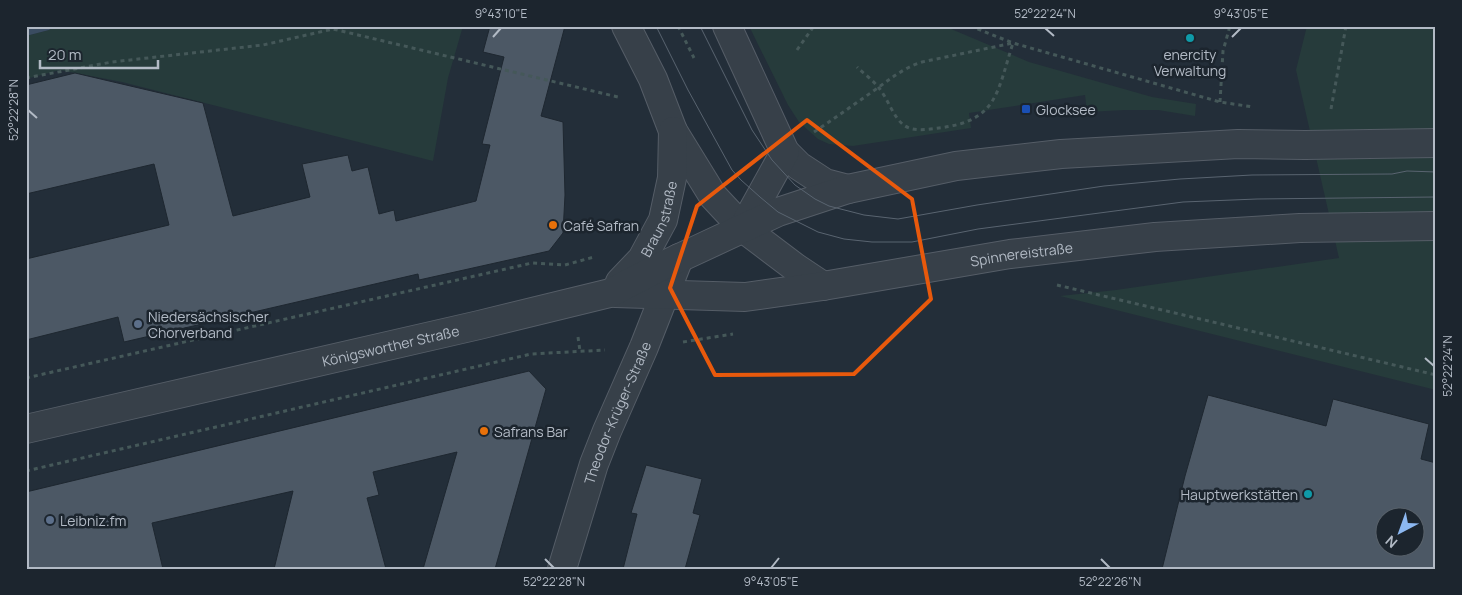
<svg xmlns="http://www.w3.org/2000/svg" width="1462" height="595" font-family="Manrope,sans-serif">
	<style>
		.green { fill: #263b3b }
		.water { fill: #3a4c61 }
		.building { fill: #4c5865; stroke: #1e2730; fill-rule: evenodd }
		.lines { fill: none; stroke-linecap: round; stroke-linejoin: round }
		.minor-casing { stroke: #555d67; stroke-width: 30 }
		.tertiary-casing { stroke: #555d67; stroke-width: 30 }
		.path { stroke: #455859; stroke-width: 3; stroke-dasharray: 4 4; stroke-linecap: butt }
		.minor { stroke: #374049; stroke-width: 28 }
		.tertiary { stroke: #374049; stroke-width: 28 }
		.tram { stroke: #596470; stroke-width: 1 }
		.marked { fill: none; stroke: #e8590c; stroke-width: 4; stroke-linejoin: round }
		.ticks { fill: none; stroke: #b2bac5; stroke-width: 2 }
		.culture-dot { fill: #0f9aa8; stroke: #1c252e; stroke-width: 2 }
		.transit-dot { fill: #1a4fb4; stroke: #1c252e; stroke-width: 2 }
		.food-dot { fill: #e8710a; stroke: #1c252e; stroke-width: 2 }
		.service-dot { fill: #5c6f8a; stroke: #1c252e; stroke-width: 2 }
		.labels { text-anchor: middle; dominant-baseline: central; stroke-width: 5; stroke-linejoin: round; paint-order: stroke }
		.poi-label { font-size: 14px; fill: #b2bac5; stroke: #1c252e; text-anchor: start }
		.street-label { font-size: 14px; fill: #b2bac5; stroke: #1c252e }
		.neatline { fill: none; stroke: #b2bac5; stroke-width: 2 }
		.ticks-label { font-size: 12px; text-anchor: middle; fill: #b2bac5 }
	</style>
	<rect width="100%" height="100%" fill="#232e39"/>
	<path class="green" d="M 55,26 L 463,26 L 448,78 L 433,161 L 122,82 L 60,70 L 26,79 L 26,36 L 49,30 Z
		M 749,26 L 944,26 L 1029,62 L 1152,97 L 1196,104 L 1195,116 L 1158,110 L 1125,110 L 1087,112 L 1085,95 L 969,113 L 971,128 L 853,146 L 829,144 L 818,139 L 799,122 L 788,105 Z
		M 1307,26 L 1436,26 L 1436,390 L 1060,296 L 1116,290 L 1339,258 L 1296,70 Z"/>
	<path class="water" d="M 26,26 L 55,26 L 49,30 L 26,36 Z"/>
	<path class="building" d="M 490,26 L 565,26 L 541,116 L 563,122 L 565,195 L 563,233 L 549,251 L 419,280 L 418,274 L 124,342 L 118,317 L 26,340 L 26,259 L 169,225 L 154,164 L 26,194 L 26,85 L 75,73 L 203,103 L 233,216 L 310,197 L 302,164 L 348,155 L 352,171 L 368,167 L 379,214 L 394,210 L 396,221 L 476,201 L 490,145 L 482,144 L 504,57 L 483,52 Z
		M 529,371 L 546,389 L 495,569 L 423,569 L 457,452 L 373,472 L 379,495 L 367,498 L 386,569 L 274,569 L 293,491 L 152,523 L 163,569 L 26,569 L 26,492 Z
		M 1208,395 L 1326,426 L 1333,399 L 1429,424 L 1421,459 L 1436,463 L 1436,569 L 1162,569 L 1185,476 ZM 1384,518 L 1414,518 L 1414,548 L 1384,548 Z
		M 646,465 L 702,479 L 693,513 L 700,515 L 685,569 L 623,569 L 637,514 L 631,513 Z"/>
	<g class="lines">
		<defs>
			<g id="minor">
				<path id="s1" d="M 562,569 L 594,464 L 607,431 L 644,347 L 679,258"/>
			</g>
			<g id="tertiary">
				<path d="M 626,26 L 653,79 L 673,131 L 713,196 L 743,228 L 796,268 L 823,286"/>
				<path d="M 727,26 L 785,152 L 799,166 L 825,183 L 848,189"/>
				<path d="M 743,228 L 785,152"/>
				<path id="s2" d="M 620,282 L 642,259 L 663,220 L 672,178 L 673,131"/>
				<path id="s3" d="M 615,293 L 745,297 L 823,286 L 1010,254 L 1155,237 L 1300,228 L 1436,226"/>
				<path id="s4" d="M 26,429 L 479,325 L 610,293 L 660,267 L 778,212 L 848,189 L 956,166 L 1061,154 L 1238,144 L 1305,145 L 1436,143"/>
			</g>
		</defs>
		<use href="#minor" class="minor-casing"/>
		<use href="#tertiary" class="tertiary-casing"/>
		<path class="path" d="M 678,26 L 694,58
			M 970,26 L 1013,43 L 1220,102 L 1253,107
			M 797,50 L 814,26
			M 26,78 L 112,62 L 263,45 L 333,29 L 618,97
			M 1220,102 L 1223,51 L 1230,26
			M 1331,109 L 1346,26
			M 814,132 C 834,119 853,105 872,92 C 889,80 903,68 922,62 L 1013,43 C 997,92 998,121 939,128 C 929,129 915,132 905,126 C 894,119 888,99 879,88 C 873,80 864,74 857,67
			M 1057,285 L 1436,375
			M 578,337 L 580,351
			M 683,342 L 733,334
			M 26,378 L 532,263 L 565,265 L 594,257
			M 26,471 L 531,354 L 605,350"/>
		<use href="#minor" class="minor"/>
		<use href="#tertiary" class="tertiary"/>
		<path class="tram" d="M 656,26 L 688,90 L 732,170 L 741,180 L 760,197 L 778,212 L 818,232 L 844,239 L 872,242 L 912,242 L 978,229 L 1183,202 L 1257,199 L 1436,197
			M 700,26 L 752,130 L 772,160 L 795,185 L 815,199 L 829,206 L 864,215 L 898,219 L 977,205 L 1104,186 L 1180,179 L 1252,175 L 1392,174 L 1407,171 L 1436,172"/>
	</g>
	<path class="marked" d="M 807,120 L 912,199 L 931,299 L 854,374 L 715,375 L 670,288 L 697,206 Z"/>
	<path class="ticks" d="M 1045,28 L 1054,36M 493,37 L 501,28M 1232,37 L 1241,28M 28,110 L 37,118M 1425,358 L 1434,366M 545,559 L 554,568M 1101,559 L 1110,568M 771,568 L 779,558"/>
	<g class="culture-dot">
		<circle cx="1190" cy="38" r="5"/>
		<circle cx="1308" cy="494" r="5"/>
	</g>
	<rect class="transit-dot" x="1021" y="104" width="10" height="10" rx="2.5"/>
	<g class="food-dot">
		<circle cx="553" cy="225" r="5"/>
		<circle cx="484" cy="431" r="5"/>
	</g>
	<g class="service-dot">
		<circle cx="138" cy="324" r="5"/>
		<circle cx="50" cy="520" r="5"/>
	</g>
	<g class="labels">
		<g class="poi-label">
			<text x="1190" y="54" text-anchor="middle">enercity<tspan x="1190" dy="16">Verwaltung</tspan></text>
			<text x="1036" y="109">Glocksee</text>
			<text x="563" y="225">Café Safran</text>
			<text x="148" y="316">Niedersächsischer<tspan x="148" dy="16">Chorverband</tspan></text>
			<text x="494" y="431">Safrans Bar</text>
			<text x="1298" y="494" text-anchor="end">Hauptwerkstätten</text>
			<text x="60" y="520">Leibniz.fm</text>
		</g>
		<g class="street-label">
			<text stroke="none"><textPath href="#s2" startOffset="76">Braunstraße</textPath></text>
			<text stroke="none"><textPath href="#s3" startOffset="410">Spinnereistraße</textPath></text>
			<text stroke="none"><textPath href="#s4" startOffset="374">Königsworther Straße</textPath></text>
			<text stroke="none"><textPath href="#s1" startOffset="166">Theodor-Krüger-Straße</textPath></text>
		</g>
	</g>
	<rect width="1462" height="595" fill="none" stroke="#1c252e" stroke-width="55"/>
	<g transform="translate(1400 532) rotate(221)"><circle r="24" fill="#1c252e" stroke="#58616a"/>
	<path d="M0-4L9 19L0 12L-9 19Z" fill="#8cb8f1"/>
	<text y="-8" font-size="14" font-weight="bold" text-anchor="middle" fill="#b2bac5">N</text>
	</g>
	<path d="M40 60v8h118v-8" fill="none" stroke="#b2bac5" stroke-width="2.5"/>
	<text x="48" y="60" font-size="15" fill="#b2bac5" stroke="#1c252e" stroke-width="4" paint-order="stroke">20 m</text>
	<rect x="28" y="28" width="1406" height="540" class="neatline"/>
	<g class="ticks-label">
		<text x="501" y="18">9°43'10"E</text>
		<text x="1045" y="18">52°22'24"N</text>
		<text x="1241" y="18">9°43'05"E</text>
		<text transform="translate(14 110) rotate(-90)" y="4">52°22'28"N</text>
		<text transform="translate(1448 366) rotate(-90)" y="4">52°22'24"N</text>
		<text x="554" y="586">52°22'28"N</text>
		<text x="771" y="586">9°43'05"E</text>
		<text x="1110" y="586">52°22'26"N</text>
	</g>
</svg>
